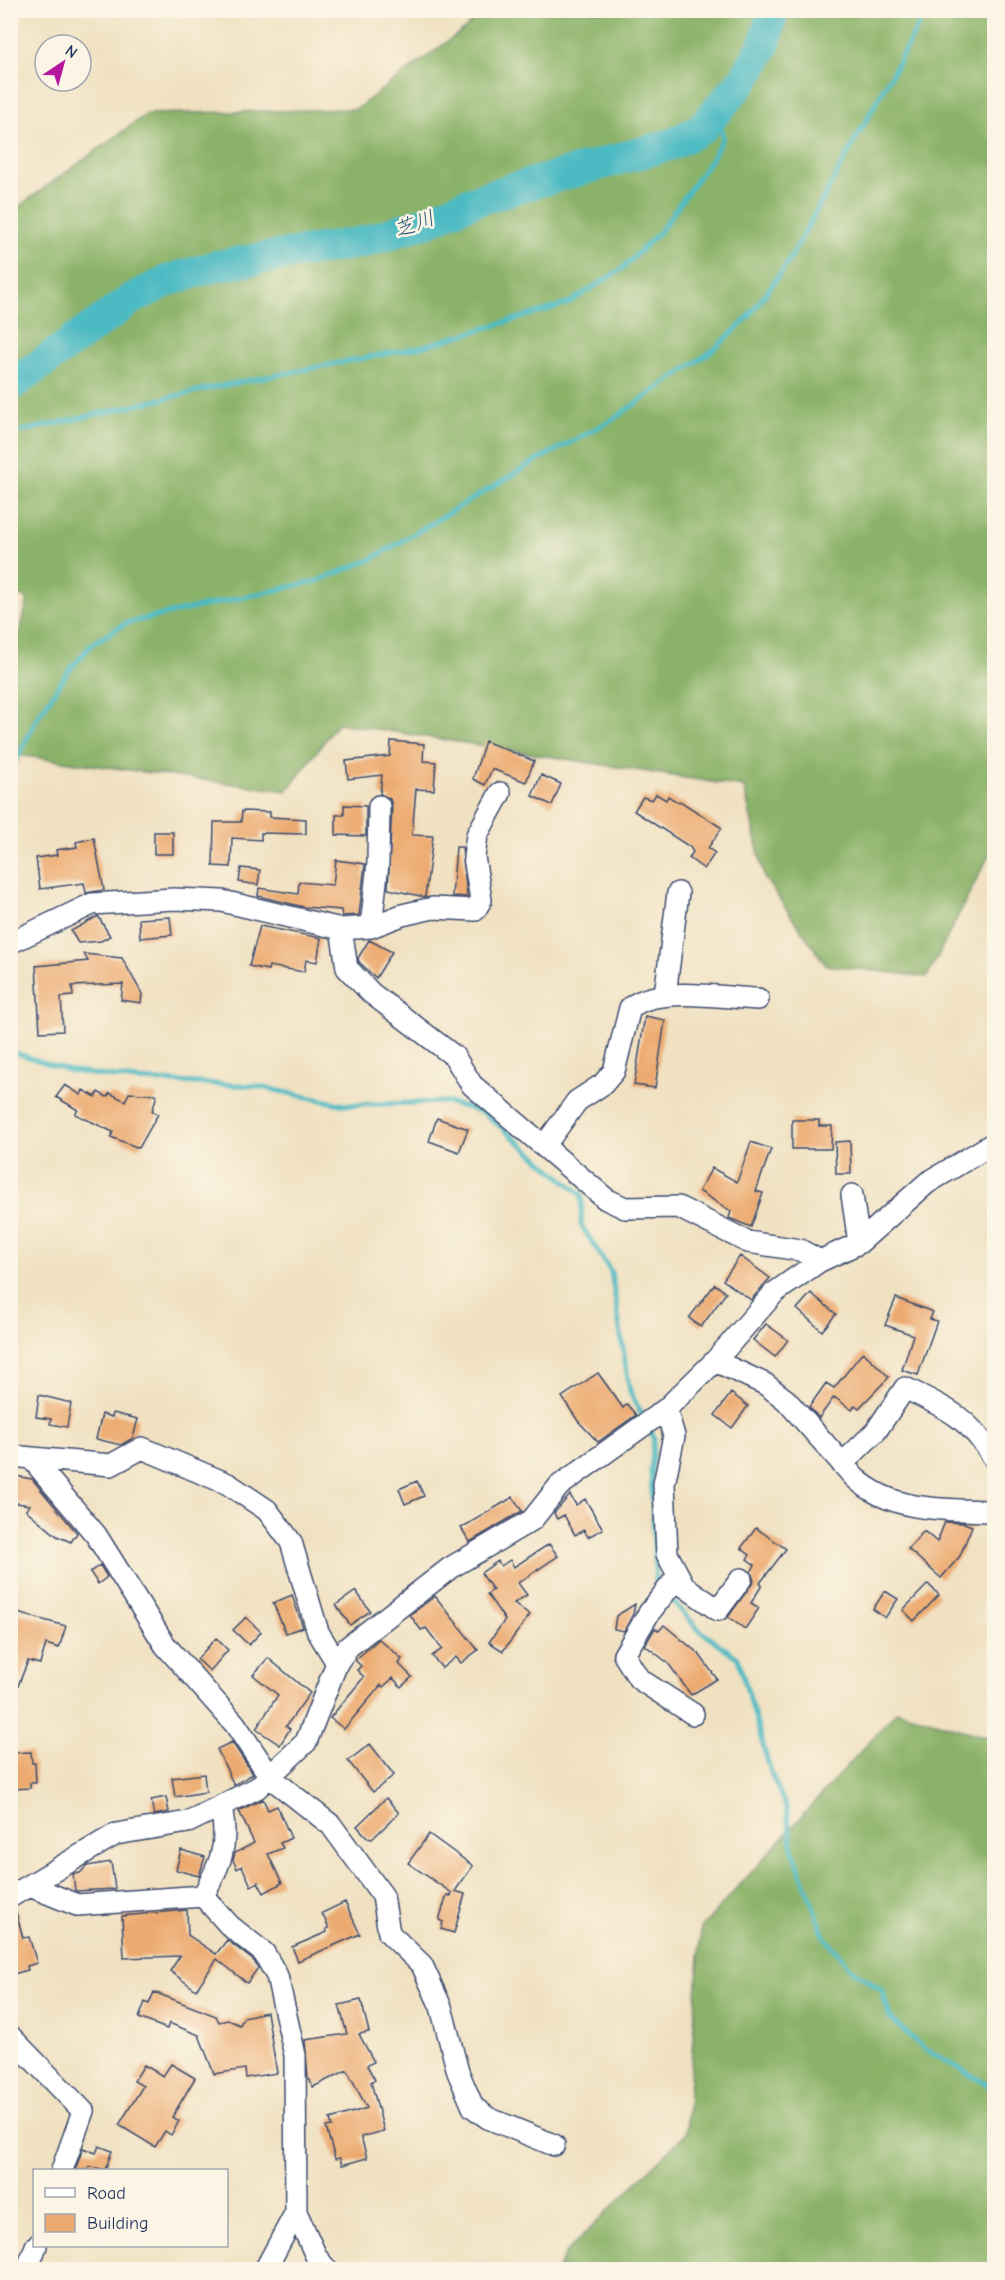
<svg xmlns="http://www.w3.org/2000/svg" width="1005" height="2280" font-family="'Comic Neue','Klee One',sans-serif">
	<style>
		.forest { fill: #8ab268; stroke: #527063; stroke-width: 1.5 }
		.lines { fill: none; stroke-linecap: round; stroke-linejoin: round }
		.stream { stroke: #4bbac3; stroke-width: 5 }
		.river { stroke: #4bbac3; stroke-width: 32 }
		.building { fill: #ecaa70 }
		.minor-casing { stroke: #3b4a6d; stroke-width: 24 }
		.minor { stroke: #fff; stroke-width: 21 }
		.labels { text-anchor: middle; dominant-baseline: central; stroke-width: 5; stroke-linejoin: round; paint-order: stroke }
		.water-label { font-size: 21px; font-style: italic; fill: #29597c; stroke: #fcf5e5 }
	</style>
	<rect width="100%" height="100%" fill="#fcf5e5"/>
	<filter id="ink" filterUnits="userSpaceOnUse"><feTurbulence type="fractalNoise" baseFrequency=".0167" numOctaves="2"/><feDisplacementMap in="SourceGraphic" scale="12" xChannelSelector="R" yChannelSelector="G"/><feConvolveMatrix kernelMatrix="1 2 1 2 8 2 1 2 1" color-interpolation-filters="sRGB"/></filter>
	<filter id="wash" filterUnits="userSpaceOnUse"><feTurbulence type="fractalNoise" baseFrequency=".008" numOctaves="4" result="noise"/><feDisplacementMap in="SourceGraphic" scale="24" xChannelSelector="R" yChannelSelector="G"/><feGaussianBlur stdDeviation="1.35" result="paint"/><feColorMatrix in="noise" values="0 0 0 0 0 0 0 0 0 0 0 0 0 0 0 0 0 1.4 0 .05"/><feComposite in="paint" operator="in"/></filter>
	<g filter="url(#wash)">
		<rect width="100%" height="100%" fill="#f0e1c1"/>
		<path class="forest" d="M 480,11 L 994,11 L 994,845 L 927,977 L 826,965 L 764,877 L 744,787 L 338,723 L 287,791 L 11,754 L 11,666 L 28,600 L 10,590 L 10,213 L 147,114 L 356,109 L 467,27 Z
			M 897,1711 L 994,1739 L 994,2269 L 558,2269 L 565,2254 L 686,2133 L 701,1928 Z"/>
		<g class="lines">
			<path class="stream" d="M 10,434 L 215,387 L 421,347 L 567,304 L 623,268 L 661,230 L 712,158 L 723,137 L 718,112
				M 10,773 L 37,718 L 67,673 L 92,644 L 126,623 L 317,581 L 372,559 L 534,462 L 612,420 L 712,351 L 747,319 L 787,264 L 927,10
				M 10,1051 L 67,1070 L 97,1075 L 138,1080 L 256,1086 L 345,1105 L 446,1102 L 483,1112 L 582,1195 L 581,1225 L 611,1272 L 630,1392 L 644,1419
				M 648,1427 L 654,1438 L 651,1471 L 656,1583
				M 670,1598 L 699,1630 L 738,1658 L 771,1773 L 786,1807 L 793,1851 L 824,1936 L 851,1969 L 882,1990 L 890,2018 L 923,2048 L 992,2087 L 994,2091"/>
			<path class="river" d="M 10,386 L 132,299 L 169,280 L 216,266 L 364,242 L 431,220 L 468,203 L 509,190 L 672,144 L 701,129 L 745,78 L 765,43 L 773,10"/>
		</g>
		<g id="blocks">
			<path class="building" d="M 391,741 L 424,744 L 423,761 L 436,762 L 434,790 L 416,789 L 412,835 L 433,836 L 425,897 L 388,889 L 392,806 L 390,799 L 380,794 L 382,775 L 348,779 L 346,761 L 390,756 Z
				M 485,741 L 534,761 L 526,782 L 492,769 L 485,785 L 473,779 Z
				M 541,775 L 561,784 L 552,805 L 532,796 Z
				M 656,794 L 666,800 L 668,796 L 679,803 L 680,801 L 722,828 L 708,848 L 715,853 L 704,869 L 689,858 L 693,852 L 690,847 L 634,811 L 643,797 L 652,800 Z
				M 344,805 L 366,806 L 366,836 L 336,835 L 336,815 L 344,815 Z
				M 242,811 L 270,812 L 270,817 L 306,819 L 306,834 L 261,833 L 261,840 L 232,838 L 231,867 L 213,866 L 214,822 L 241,822 Z
				M 154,832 L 173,832 L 173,854 L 154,854 Z
				M 94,838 L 104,890 L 86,893 L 84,883 L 40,889 L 36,858 L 57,855 L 56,850 L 77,847 L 76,842 Z
				M 456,847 L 462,847 L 467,897 L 452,896 Z
				M 336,860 L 365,864 L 359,915 L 342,916 L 341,910 L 304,907 L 258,896 L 259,888 L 298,894 L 299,882 L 333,885 Z
				M 241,868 L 260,870 L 258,885 L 239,882 Z
				M 98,916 L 110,936 L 101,941 L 78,943 L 71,931 Z
				M 170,917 L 172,935 L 140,938 L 139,919 Z
				M 260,926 L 321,938 L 317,962 L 306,960 L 304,972 L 269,966 L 268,970 L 249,966 Z
				M 369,940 L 392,952 L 376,978 L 359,962 L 358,958 Z
				M 84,954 L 122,958 L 142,994 L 141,1003 L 121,1000 L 123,984 L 72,986 L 73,996 L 61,997 L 63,1031 L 40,1032 L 36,966 L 88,961 Z
				M 645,1016 L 665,1020 L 655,1088 L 634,1085 Z
				M 65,1085 L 81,1095 L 83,1090 L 96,1097 L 98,1092 L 107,1097 L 110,1093 L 125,1101 L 129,1093 L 157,1095 L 152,1111 L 158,1114 L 139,1148 L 111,1137 L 113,1132 L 75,1114 L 78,1110 L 56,1097 Z
				M 437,1118 L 468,1129 L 459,1152 L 429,1141 Z
				M 792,1120 L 819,1120 L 819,1126 L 832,1126 L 831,1149 L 792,1149 Z
				M 850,1141 L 851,1174 L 836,1174 L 835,1142 Z
				M 751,1142 L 771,1149 L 756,1191 L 763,1193 L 751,1227 L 729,1218 L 731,1211 L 699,1191 L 712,1168 L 737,1182 Z
				M 740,1256 L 770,1278 L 751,1300 L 723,1280 Z
				M 715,1284 L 726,1293 L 701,1327 L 689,1318 Z
				M 811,1293 L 836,1314 L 822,1331 L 797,1309 Z
				M 896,1298 L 933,1312 L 930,1319 L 937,1321 L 918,1375 L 902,1370 L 913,1335 L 885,1325 Z
				M 766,1324 L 788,1340 L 775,1357 L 753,1340 Z
				M 863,1352 L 889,1377 L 859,1408 L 855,1405 L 852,1410 L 834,1397 L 819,1418 L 809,1407 L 826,1383 L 834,1388 Z
				M 598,1373 L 623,1408 L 627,1404 L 636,1415 L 598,1442 L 578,1421 L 562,1397 Z
				M 731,1393 L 748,1406 L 732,1428 L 715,1415 Z
				M 39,1395 L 71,1403 L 67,1427 L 50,1424 L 51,1419 L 36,1417 Z
				M 113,1413 L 138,1419 L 133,1438 L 121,1445 L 96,1439 L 102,1414 L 112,1417 Z
				M 10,1475 L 32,1479 L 77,1533 L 71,1542 L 57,1536 L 26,1510 L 30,1505 L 10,1502 Z
				M 417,1481 L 424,1496 L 405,1504 L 399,1489 Z
				M 570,1495 L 576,1505 L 585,1499 L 603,1529 L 588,1537 L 584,1530 L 575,1535 L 564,1515 L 557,1519 L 554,1513 Z
				M 513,1497 L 522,1511 L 470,1542 L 461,1528 Z
				M 945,1522 L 964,1523 L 972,1526 L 960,1556 L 941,1578 L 908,1549 L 924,1531 L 937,1542 Z
				M 756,1528 L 786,1549 L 760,1583 L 762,1585 L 751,1603 L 759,1608 L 745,1629 L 728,1617 L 754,1581 L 751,1572 L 755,1565 L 747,1559 L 750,1555 L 741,1548 Z
				M 549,1544 L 558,1556 L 518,1583 L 527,1595 L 514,1603 L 530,1615 L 503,1651 L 489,1642 L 505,1620 L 487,1594 L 493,1590 L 481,1573 L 498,1561 L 501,1566 L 510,1560 L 514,1567 Z
				M 100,1565 L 107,1577 L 98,1584 L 90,1572 Z
				M 928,1584 L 939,1595 L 914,1621 L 903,1610 Z
				M 356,1591 L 370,1611 L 350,1625 L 336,1605 Z
				M 885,1591 L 898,1599 L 885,1618 L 873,1609 Z
				M 292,1595 L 303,1627 L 286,1633 L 273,1603 Z
				M 435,1596 L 478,1650 L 461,1663 L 456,1657 L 442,1668 L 432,1656 L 442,1649 L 426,1628 L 421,1630 L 410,1615 Z
				M 635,1604 L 633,1614 L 624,1631 L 614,1629 L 616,1616 Z
				M 10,1611 L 66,1626 L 59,1648 L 46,1644 L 40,1664 L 28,1661 L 11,1703 Z
				M 246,1617 L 261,1632 L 249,1645 L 233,1630 Z
				M 664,1625 L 699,1654 L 717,1679 L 691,1695 L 668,1663 L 645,1645 L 655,1628 L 659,1631 Z
				M 216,1638 L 228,1650 L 210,1671 L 197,1659 Z
				M 379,1639 L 402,1659 L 399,1664 L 412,1677 L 401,1687 L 393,1678 L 383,1687 L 381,1685 L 344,1729 L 330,1718 L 364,1677 L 357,1670 L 361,1666 L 355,1660 Z
				M 268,1658 L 310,1693 L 286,1726 L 290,1729 L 280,1745 L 256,1729 L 278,1695 L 253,1675 Z
				M 232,1742 L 253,1774 L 234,1785 L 217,1749 Z
				M 370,1744 L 394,1775 L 373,1792 L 348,1761 Z
				M 31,1752 L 32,1763 L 35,1763 L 36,1783 L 30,1783 L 30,1788 L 13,1789 L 10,1753 Z
				M 204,1774 L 206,1792 L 175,1797 L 172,1778 Z
				M 166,1797 L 169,1812 L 154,1815 L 151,1800 Z
				M 386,1798 L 399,1813 L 372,1839 L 368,1838 L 357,1826 Z
				M 263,1799 L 268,1810 L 277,1806 L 291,1838 L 280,1843 L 283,1848 L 268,1854 L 282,1883 L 264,1893 L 258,1882 L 251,1886 L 242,1866 L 237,1869 L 233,1860 L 235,1853 L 254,1843 L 239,1811 Z
				M 429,1834 L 473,1866 L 455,1891 L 465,1894 L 454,1933 L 441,1929 L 443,1922 L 439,1920 L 447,1895 L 451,1896 L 452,1893 L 408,1863 Z
				M 181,1850 L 205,1857 L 199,1876 L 176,1870 Z
				M 111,1862 L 115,1889 L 75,1891 L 73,1874 L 80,1873 L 87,1866 Z
				M 345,1902 L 360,1934 L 298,1961 L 292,1947 L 327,1932 L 326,1929 L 329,1928 L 322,1913 Z
				M 15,1908 L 23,1938 L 29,1937 L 37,1963 L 27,1966 L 28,1970 L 10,1975 L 10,1910 Z
				M 187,1910 L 188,1935 L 216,1954 L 227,1940 L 254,1961 L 258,1968 L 247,1983 L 217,1959 L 196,1990 L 170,1971 L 180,1956 L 124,1958 L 122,1916 Z
				M 154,1992 L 216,2016 L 219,2022 L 228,2020 L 240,2025 L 244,2017 L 267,2012 L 277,2073 L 246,2078 L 245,2069 L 214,2074 L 199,2035 L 169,2023 L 167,2029 L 139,2018 L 145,2002 L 149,2004 Z
				M 361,2000 L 369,2032 L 359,2034 L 374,2062 L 367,2065 L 375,2080 L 371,2082 L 384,2131 L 361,2137 L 367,2158 L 342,2165 L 340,2158 L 335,2159 L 326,2127 L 332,2126 L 330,2119 L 367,2108 L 347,2070 L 313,2087 L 308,2078 L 305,2040 L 347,2034 L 339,2005 Z
				M 171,2064 L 195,2078 L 172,2117 L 179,2121 L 171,2135 L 165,2131 L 155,2147 L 119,2125 L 143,2086 L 134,2081 L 144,2065 L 163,2076 Z
				M 99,2146 L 112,2151 L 105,2170 L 89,2166 L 87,2170 L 75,2170 L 83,2148 L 96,2153 Z"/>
		</g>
	</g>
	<g filter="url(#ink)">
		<use href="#blocks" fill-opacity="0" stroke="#3b4a6d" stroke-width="1.5"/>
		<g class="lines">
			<defs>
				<path id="minor" d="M 371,927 L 378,863 L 379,806
					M 341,929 L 371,927 L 402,915 L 433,908 L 475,910 L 481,900 L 474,857 L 477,835 L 500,793
					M 10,943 L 92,904 L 174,899 L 222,901 L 341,929 L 347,968 L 371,993 L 454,1056 L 472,1085 L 606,1199 L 625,1208 L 678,1207 L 748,1242 L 800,1250 L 820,1261
					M 665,995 L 678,893
					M 545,1145 L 577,1101 L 603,1084 L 614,1071 L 630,1008 C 656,985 724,998 758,999
					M 852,1195 L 859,1243
					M 715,1361 L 765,1384 L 786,1400 L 855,1478 C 894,1513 944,1509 994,1511
					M 666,1409 L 674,1436 L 664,1484 L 667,1554 L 684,1586 L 718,1610 L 741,1579
					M 10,1456 L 111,1465 L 142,1448 L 228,1484 L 267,1510 L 291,1542 L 318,1632 L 337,1663
					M 32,1459 L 96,1535 L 165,1645 L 235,1724 L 271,1778 L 331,1825 L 383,1896 L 389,1933 L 422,1965 L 441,2007 L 458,2072 L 473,2107 L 488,2118 L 554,2145
					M 842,1464 L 876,1431 L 905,1388 C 948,1409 967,1416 994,1458
					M 678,1576 L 649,1613 L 624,1655 L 639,1679 L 693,1714
					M 221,1807 C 229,1846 221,1862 203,1896 L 230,1926 L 264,1953 L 277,1976 L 295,2055 L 296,2212 L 317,2258 L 327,2270
					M 30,1886 L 77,1905 L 203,1896
					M 10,1897 L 116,1834 L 188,1822 L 257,1788 L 306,1742 L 337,1663 L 348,1647 L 450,1568 L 532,1520 L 559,1486 L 666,1409 L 715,1361 L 774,1293 L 820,1261 L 859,1243 L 927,1183 L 994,1143
					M 10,2036 L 83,2111 L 62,2170
					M 27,2270 L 36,2246
					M 265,2270 L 296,2212"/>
			</defs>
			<use href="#minor" class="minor-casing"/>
			<use href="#minor" class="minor"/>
		</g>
	</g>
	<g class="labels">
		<g class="water-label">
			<text transform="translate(414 224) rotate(-20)">芝川</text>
		</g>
	</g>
	<rect width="1005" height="2280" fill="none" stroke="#fcf5e5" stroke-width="36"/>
	<rect x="33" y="2169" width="195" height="78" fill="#fcf5e5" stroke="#a2a6af" stroke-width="1.5"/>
	<rect x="45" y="2188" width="30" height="9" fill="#ffffff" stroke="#a2a6af" stroke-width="1.5"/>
	<text x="87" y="2199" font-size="18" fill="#1b2f5e">Road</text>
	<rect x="45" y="2214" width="30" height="18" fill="#ecaa70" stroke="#a2a6af" stroke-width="1.5"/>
	<text x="87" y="2229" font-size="18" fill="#1b2f5e">Building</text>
	<g transform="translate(63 63) rotate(36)"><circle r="28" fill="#fcf5e5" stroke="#a2a6af" stroke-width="1.5"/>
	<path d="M0-4.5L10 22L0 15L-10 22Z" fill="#b5179e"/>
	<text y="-9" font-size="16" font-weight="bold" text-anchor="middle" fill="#1b2f5e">N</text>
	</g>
</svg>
